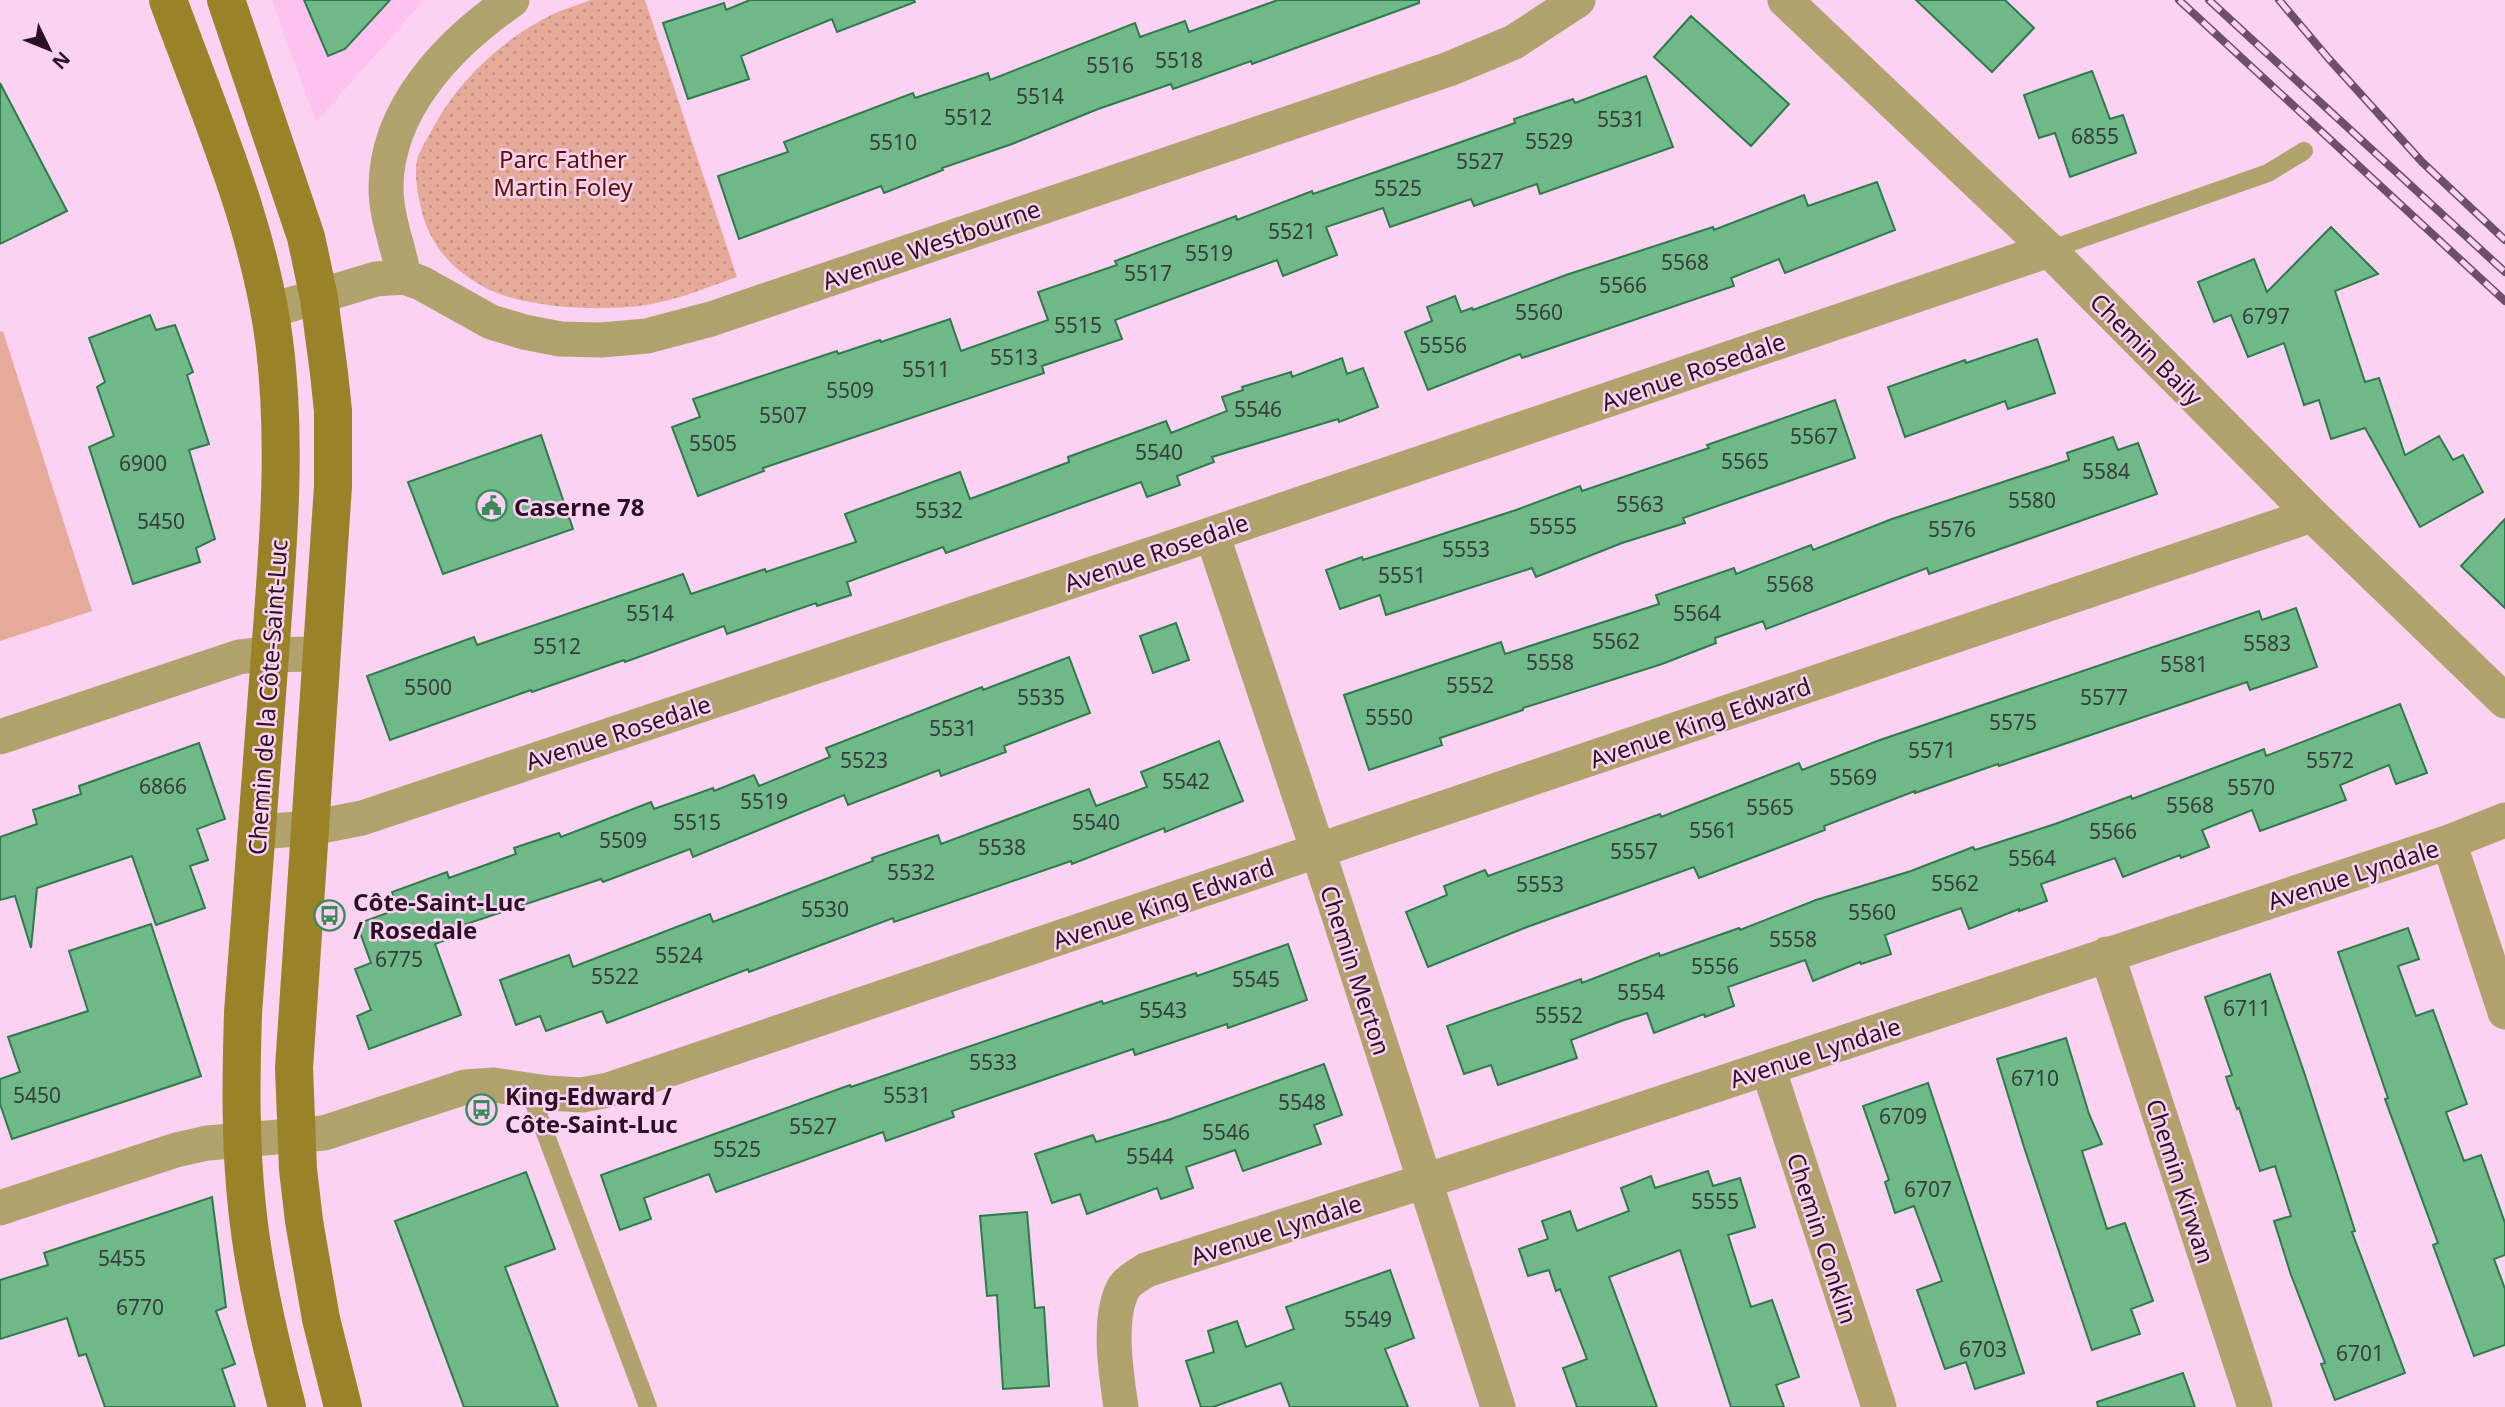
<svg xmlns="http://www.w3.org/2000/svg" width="2505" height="1407" font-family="'Noto Sans',sans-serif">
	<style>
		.built { fill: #fec2f1 }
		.park { fill: url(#park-dots) }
		.garden { fill: #e6aa9b }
		.building { fill: #6fb888; stroke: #2e7a4d; stroke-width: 2 }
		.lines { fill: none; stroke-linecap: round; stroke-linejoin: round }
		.lane { stroke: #b1a26d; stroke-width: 18 }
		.street { stroke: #b1a26d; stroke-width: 35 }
		.secondary { stroke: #998228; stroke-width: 38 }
		.rail-casing { stroke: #6d5068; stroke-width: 8 }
		.rail { stroke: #fbd2f2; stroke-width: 5; stroke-dasharray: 16; stroke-linecap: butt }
		.labels { text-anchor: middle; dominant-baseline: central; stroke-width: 5; stroke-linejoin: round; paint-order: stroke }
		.number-label { font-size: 21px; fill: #3a3b3e }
		.park-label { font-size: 24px; fill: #5a1303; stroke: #fbd2f2 }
		.street-label { font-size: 24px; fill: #291125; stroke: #fbd2f2 }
		.poi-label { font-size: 24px; font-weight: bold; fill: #291125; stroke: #fbd2f2; text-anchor: start }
	</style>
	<defs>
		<pattern id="park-dots" width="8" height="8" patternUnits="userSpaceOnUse" patternTransform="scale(1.75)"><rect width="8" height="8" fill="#e6aa9b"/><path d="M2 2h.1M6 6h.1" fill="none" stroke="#c59185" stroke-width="1.8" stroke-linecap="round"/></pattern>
	</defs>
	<rect width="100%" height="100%" fill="#fbd2f2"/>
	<path class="built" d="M 272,0 L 424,0 L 316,122 Z"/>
	<path class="park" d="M 591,0 L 645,0 L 737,277 C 710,286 683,298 656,303 C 611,313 524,309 484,287 C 453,270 431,247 422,212 C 418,197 414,175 417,160 C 420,149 429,136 434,126 C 460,79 503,39 551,15 C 564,9 578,5 591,0 Z"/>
	<path class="garden" d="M 3,331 L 92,611 L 0,641 L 0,332 Z"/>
	<path class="building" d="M 304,0 L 390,0 L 345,49 L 328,56 Z
		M 750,0 L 914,0 L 915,2 L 837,32 L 832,19 L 741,56 L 749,79 L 688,99 L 663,23 L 724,3 L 726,10 Z
		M 1278,0 L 1419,0 L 1419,3 L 1252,64 L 1251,61 L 1173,89 L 1171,84 L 1098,109 L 1012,144 L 942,168 L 943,170 L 884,193 L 881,186 L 739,239 L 718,176 L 788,152 L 784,142 L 913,93 L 915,98 L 988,73 L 990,80 L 1135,23 L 1140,37 L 1185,21 L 1189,32 Z
		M 1916,0 L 2005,0 L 2034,28 L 1992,72 Z
		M 1691,16 L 1789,104 L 1751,146 L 1654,57 Z
		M 2092,71 L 2110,119 L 2123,115 L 2136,153 L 2070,177 L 2055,133 L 2039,138 L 2024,95 Z
		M 1646,76 L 1673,147 L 1540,194 L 1537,184 L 1474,206 L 1471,199 L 1390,227 L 1383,208 L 1326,227 L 1337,255 L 1283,276 L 1277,260 L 1115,320 L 1122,339 L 1042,366 L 1044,373 L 763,468 L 764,471 L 698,496 L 672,427 L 700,417 L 693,399 L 837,351 L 838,354 L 880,340 L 881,342 L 950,319 L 961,351 L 1048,320 L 1038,292 L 1117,265 L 1115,261 L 1236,216 L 1237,220 L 1312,191 L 1313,194 L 1515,123 L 1514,119 L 1573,99 L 1575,103 Z
		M 0,83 L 67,211 L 0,244 Z
		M 1877,182 L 1895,230 L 1785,273 L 1779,259 L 1731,278 L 1734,286 L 1522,358 L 1520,354 L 1428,390 L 1405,332 L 1432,321 L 1427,307 L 1455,296 L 1461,312 L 1472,308 L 1473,310 L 1566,275 L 1713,227 L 1714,230 L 1804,195 L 1808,206 Z
		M 2331,227 L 2378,274 L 2335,291 L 2365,382 L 2379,378 L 2405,455 L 2439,436 L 2453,460 L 2463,455 L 2483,492 L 2420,527 L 2365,428 L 2331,439 L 2319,400 L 2304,405 L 2284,343 L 2248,357 L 2231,315 L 2214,322 L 2198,282 L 2254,259 L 2267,292 Z
		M 150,315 L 156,330 L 175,325 L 193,372 L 187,375 L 209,444 L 189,450 L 215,539 L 196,548 L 200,562 L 133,584 L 89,447 L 114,436 L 97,387 L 105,382 L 89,338 Z
		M 2037,339 L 2055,393 L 2008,409 L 2005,401 L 1905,437 L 1888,387 L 1965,360 L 1966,363 Z
		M 1342,358 L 1347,374 L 1363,368 L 1378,407 L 1339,422 L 1338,419 L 1212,457 L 1214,462 L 1177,476 L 1180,485 L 1147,497 L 1141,482 L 946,553 L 943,547 L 847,582 L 851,595 L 817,606 L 816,603 L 727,634 L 724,626 L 625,662 L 624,660 L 532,692 L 531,690 L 390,740 L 367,676 L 474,637 L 477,645 L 683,574 L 691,594 L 765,569 L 766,572 L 856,542 L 845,514 L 960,472 L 970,499 L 1069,462 L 1068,457 L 1166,421 L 1171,433 L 1227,411 L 1222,397 L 1243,390 L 1242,387 L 1291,372 L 1292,377 Z
		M 1835,400 L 1855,458 L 1683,518 L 1685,523 L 1622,543 L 1536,577 L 1532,568 L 1386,615 L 1380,595 L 1340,609 L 1326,570 L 1362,557 L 1363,560 L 1516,510 L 1580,486 L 1582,491 L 1709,448 L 1707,445 Z
		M 541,435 L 573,529 L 443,574 L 408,482 Z
		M 2113,437 L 2118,450 L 2138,443 L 2157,494 L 1929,574 L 1927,568 L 1766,629 L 1763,621 L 1715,638 L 1716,643 L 1662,664 L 1523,708 L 1523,710 L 1440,738 L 1442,745 L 1369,770 L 1344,695 L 1501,642 L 1505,654 L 1659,604 L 1656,595 L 1734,568 L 1736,574 L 1811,545 L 1813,550 L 1892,519 L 2069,460 L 2067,453 Z
		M 2505,519 L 2505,608 L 2461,566 Z
		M 2296,608 L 2317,667 L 2250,690 L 2247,682 L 1999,766 L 1998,764 L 1915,793 L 1915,791 L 1824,826 L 1825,830 L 1699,878 L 1694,867 L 1527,927 L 1428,967 L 1406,912 L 1447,895 L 1444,886 L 1485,870 L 1488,876 L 1660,814 L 1661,817 L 1799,763 L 1802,770 L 1880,740 L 2259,611 L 2262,620 Z
		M 1176,623 L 1189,660 L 1153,673 L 1140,636 Z
		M 1069,657 L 1090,713 L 1004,746 L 1006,752 L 941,776 L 939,770 L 848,805 L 844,795 L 693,857 L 690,849 L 603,882 L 601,879 L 466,924 L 469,931 L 435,944 L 461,1015 L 369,1049 L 357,1016 L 371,1010 L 355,969 L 371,963 L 357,924 L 398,909 L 392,892 L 447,872 L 449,878 L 516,854 L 514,848 L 559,833 L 561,837 L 651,802 L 654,809 L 713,788 L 714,791 L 754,775 L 759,786 L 830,757 L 826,748 L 982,687 L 983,690 Z
		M 2400,704 L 2427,773 L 2396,784 L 2389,765 L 2340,785 L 2346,800 L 2260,831 L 2252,810 L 2202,830 L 2209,847 L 2181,858 L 2180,855 L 2123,877 L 2115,858 L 2041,884 L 2047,901 L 2019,911 L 2019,909 L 1969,929 L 1961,908 L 1885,935 L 1891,954 L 1861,964 L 1860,962 L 1813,981 L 1805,960 L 1728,987 L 1734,1006 L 1705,1017 L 1704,1014 L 1654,1033 L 1647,1013 L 1621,1021 L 1571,1040 L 1577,1058 L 1498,1085 L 1491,1065 L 1464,1074 L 1447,1026 L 1581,979 L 1582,983 L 1659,953 L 1660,956 L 1739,928 L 1740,930 L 1816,900 L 1911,871 L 1973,847 L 1975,850 L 2055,824 L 2131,796 L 2132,799 L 2264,749 L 2266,756 Z
		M 1219,741 L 1243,801 L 1165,832 L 1164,828 L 1072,864 L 1071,861 L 894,922 L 893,918 L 749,972 L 748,969 L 607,1023 L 602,1011 L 546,1031 L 540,1016 L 516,1025 L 500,980 L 569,955 L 573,967 L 710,914 L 713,922 L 873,861 L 872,858 L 938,835 L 941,844 L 1089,789 L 1096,806 L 1147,787 L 1141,772 Z
		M 199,743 L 225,819 L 197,829 L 208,860 L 190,866 L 205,908 L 156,925 L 132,856 L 37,888 L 31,948 L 15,896 L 0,900 L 0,837 L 37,824 L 33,810 L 81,794 L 79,786 Z
		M 151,924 L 201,1076 L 12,1139 L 0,1104 L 0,1079 L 20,1072 L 8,1037 L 88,1011 L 69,951 Z
		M 2408,928 L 2419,959 L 2398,966 L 2416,1016 L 2433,1010 L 2467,1104 L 2446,1112 L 2464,1161 L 2481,1155 L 2505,1223 L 2505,1255 L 2494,1259 L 2505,1289 L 2505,1345 L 2474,1356 L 2433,1245 L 2438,1243 L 2385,1099 L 2388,1098 L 2338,952 Z
		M 1288,944 L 1307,1000 L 1228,1028 L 1227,1024 L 1135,1055 L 1133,1049 L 952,1111 L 954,1117 L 886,1141 L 883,1132 L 716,1192 L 709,1174 L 644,1198 L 651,1219 L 620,1230 L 601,1175 L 850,1085 L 851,1087 L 1102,1001 L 1103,1004 L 1196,973 L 1197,976 Z
		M 2270,974 L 2305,1075 L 2355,1231 L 2352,1232 L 2405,1373 L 2335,1400 L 2321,1364 L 2325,1363 L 2291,1275 L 2274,1221 L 2291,1216 L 2275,1166 L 2260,1171 L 2239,1108 L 2237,1109 L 2226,1077 L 2232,1075 L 2205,997 Z
		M 2066,1038 L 2089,1114 L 2102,1144 L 2082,1151 L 2107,1229 L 2125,1223 L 2153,1301 L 2131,1309 L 2140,1334 L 2092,1350 L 2024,1147 L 1997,1059 Z
		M 1324,1064 L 1342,1115 L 1314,1125 L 1321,1144 L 1243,1171 L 1235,1150 L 1186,1167 L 1193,1188 L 1161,1199 L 1157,1188 L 1087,1214 L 1080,1194 L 1052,1203 L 1035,1154 L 1093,1135 L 1096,1142 L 1171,1119 Z
		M 1928,1083 L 2024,1373 L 1975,1389 L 1966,1362 L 1945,1369 L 1917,1290 L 1942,1281 L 1914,1206 L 1895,1213 L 1885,1182 L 1889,1180 L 1863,1106 Z
		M 1708,1171 L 1713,1186 L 1740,1178 L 1755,1227 L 1728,1235 L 1751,1307 L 1772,1300 L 1799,1377 L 1776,1385 L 1784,1407 L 1731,1407 L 1680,1250 L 1609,1277 L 1657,1407 L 1577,1407 L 1563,1368 L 1587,1359 L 1560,1289 L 1556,1291 L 1549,1270 L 1528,1276 L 1519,1249 L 1548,1239 L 1542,1221 L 1570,1211 L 1577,1231 L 1629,1211 L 1621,1188 L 1651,1176 L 1655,1188 Z
		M 526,1172 L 555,1249 L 505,1267 L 558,1407 L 464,1407 L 395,1221 Z
		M 212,1197 L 226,1307 L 216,1311 L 235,1364 L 222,1369 L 235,1407 L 105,1407 L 86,1354 L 79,1356 L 67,1318 L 0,1339 L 0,1280 L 48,1265 L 44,1253 Z
		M 1027,1212 L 1035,1308 L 1044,1307 L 1049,1386 L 1003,1389 L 997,1295 L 987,1296 L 980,1216 Z
		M 1390,1270 L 1414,1338 L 1385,1349 L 1408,1407 L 1290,1407 L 1281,1383 L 1213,1407 L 1201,1407 L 1186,1361 L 1214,1352 L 1208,1331 L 1237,1321 L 1246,1347 L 1294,1329 L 1286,1307 Z
		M 2183,1373 L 2195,1407 L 2098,1407 L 2097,1402 Z"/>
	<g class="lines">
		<path class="lane" d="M 2049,250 L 2268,173 L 2304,151
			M 529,1090 L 648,1407"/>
		<path class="street" d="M 1785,0 L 2049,250 L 2312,515 L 2505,701
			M 404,277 C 399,248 386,218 386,188 C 386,108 450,43 512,0
			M 269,311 L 376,279 L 404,277 L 421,283 L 491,322 L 524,332 L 560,339 L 601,340 L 647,336 L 711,319 L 1449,69 L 1514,42 L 1578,0
			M 1212,534 L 1318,851 L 1498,1407
			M 0,737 L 239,657 L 255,655 L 321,654
			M 257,832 L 311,828 L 362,818 L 1212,534 L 2049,250
			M 2449,842 L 2505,1012
			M 2107,954 L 2255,1407
			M 1768,1068 L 1879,1407
			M 0,1208 L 176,1150 L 207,1143 L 324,1133 L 465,1087 L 494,1085 L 548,1093 L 582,1095 L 608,1090 L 2312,515
			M 1121,1407 C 1116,1374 1107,1317 1124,1287 C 1129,1280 1139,1275 1146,1270 L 1453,1172 L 2449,842 L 2505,820"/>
		<path class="secondary" d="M 168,0 C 209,113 261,228 275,348 C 286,442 279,535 272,628 C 263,756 252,885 243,1013 C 241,1078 240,1142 247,1207 C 254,1275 270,1341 287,1407
			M 226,0 L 306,237 L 319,298 L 329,373 L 333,411 L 333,486 L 294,1068 L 298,1169 L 304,1221 L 321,1319 L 343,1407"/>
		<defs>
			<path id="rail" d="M 2179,0 L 2505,301
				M 2209,0 L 2505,272
				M 2279,0 L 2329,59 L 2422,162 L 2505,240"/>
		</defs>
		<use href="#rail" class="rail-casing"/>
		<use href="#rail" class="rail"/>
	</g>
	<defs>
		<symbol id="civic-ring" viewBox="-11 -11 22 22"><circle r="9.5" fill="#fbd2f2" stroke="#3b8a5a" stroke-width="1.5"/><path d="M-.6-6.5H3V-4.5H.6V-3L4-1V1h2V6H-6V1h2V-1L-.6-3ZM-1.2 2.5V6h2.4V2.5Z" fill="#3b8a5a"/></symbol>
		<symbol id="bus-ring" viewBox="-11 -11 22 22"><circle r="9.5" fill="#fbd2f2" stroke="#3b8a5a" stroke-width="1.5"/><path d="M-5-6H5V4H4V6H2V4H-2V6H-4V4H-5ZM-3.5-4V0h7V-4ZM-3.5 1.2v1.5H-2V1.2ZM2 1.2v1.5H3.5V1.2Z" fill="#3b8a5a"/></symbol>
	</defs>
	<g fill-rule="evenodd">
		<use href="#civic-ring" x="474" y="488" width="35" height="35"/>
		<use href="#bus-ring" x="312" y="898" width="35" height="35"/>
		<use href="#bus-ring" x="464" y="1092" width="35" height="35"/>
	</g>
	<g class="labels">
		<g class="number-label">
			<text x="1179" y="60">5518</text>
			<text x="1110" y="65">5516</text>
			<text x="1040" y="96">5514</text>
			<text x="968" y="117">5512</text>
			<text x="1621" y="119">5531</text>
			<text x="2095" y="136">6855</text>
			<text x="1549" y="141">5529</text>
			<text x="893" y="142">5510</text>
			<text x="1480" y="161">5527</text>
			<text x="1398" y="188">5525</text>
			<text x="1292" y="231">5521</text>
			<text x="1209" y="253">5519</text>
			<text x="1685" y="262">5568</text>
			<text x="1148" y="273">5517</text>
			<text x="1623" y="285">5566</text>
			<text x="1539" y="312">5560</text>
			<text x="2266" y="316">6797</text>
			<text x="1078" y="325">5515</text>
			<text x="1443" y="345">5556</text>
			<text x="1014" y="357">5513</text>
			<text x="926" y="369">5511</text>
			<text x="850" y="390">5509</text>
			<text x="1258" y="409">5546</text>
			<text x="783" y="415">5507</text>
			<text x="1814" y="436">5567</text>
			<text x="713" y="443">5505</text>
			<text x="1159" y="452">5540</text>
			<text x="1745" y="461">5565</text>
			<text x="143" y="463">6900</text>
			<text x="2106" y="471">5584</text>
			<text x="2032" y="500">5580</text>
			<text x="1640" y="504">5563</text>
			<text x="939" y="510">5532</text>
			<text x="161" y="521">5450</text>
			<text x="1553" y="526">5555</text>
			<text x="1952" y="529">5576</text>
			<text x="1466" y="549">5553</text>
			<text x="1402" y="575">5551</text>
			<text x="1790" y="584">5568</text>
			<text x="650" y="613">5514</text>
			<text x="1697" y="613">5564</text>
			<text x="1616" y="641">5562</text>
			<text x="2267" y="643">5583</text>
			<text x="557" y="646">5512</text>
			<text x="1550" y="662">5558</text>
			<text x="2184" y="664">5581</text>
			<text x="1470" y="685">5552</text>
			<text x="428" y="687">5500</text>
			<text x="1041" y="697">5535</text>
			<text x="2104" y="697">5577</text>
			<text x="1389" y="717">5550</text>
			<text x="2013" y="722">5575</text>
			<text x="953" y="728">5531</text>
			<text x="1932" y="750">5571</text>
			<text x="864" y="760">5523</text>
			<text x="2330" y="760">5572</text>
			<text x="1853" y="777">5569</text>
			<text x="1186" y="781">5542</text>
			<text x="163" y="786">6866</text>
			<text x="2251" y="787">5570</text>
			<text x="764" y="801">5519</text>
			<text x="2190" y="805">5568</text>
			<text x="1770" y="807">5565</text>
			<text x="697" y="822">5515</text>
			<text x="1096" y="822">5540</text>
			<text x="1713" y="830">5561</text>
			<text x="2113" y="831">5566</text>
			<text x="623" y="840">5509</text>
			<text x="1002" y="847">5538</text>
			<text x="1634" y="851">5557</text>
			<text x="2032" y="858">5564</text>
			<text x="911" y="872">5532</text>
			<text x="1955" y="883">5562</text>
			<text x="1540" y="884">5553</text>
			<text x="825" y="909">5530</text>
			<text x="1872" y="912">5560</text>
			<text x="1793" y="939">5558</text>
			<text x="679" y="955">5524</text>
			<text x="399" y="959">6775</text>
			<text x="1715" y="966">5556</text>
			<text x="615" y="976">5522</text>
			<text x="1256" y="979">5545</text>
			<text x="1641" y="992">5554</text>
			<text x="2247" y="1008">6711</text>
			<text x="1163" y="1010">5543</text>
			<text x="1559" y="1015">5552</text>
			<text x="993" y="1062">5533</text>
			<text x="2035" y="1078">6710</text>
			<text x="37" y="1095">5450</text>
			<text x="907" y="1095">5531</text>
			<text x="1302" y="1102">5548</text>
			<text x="1903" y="1116">6709</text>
			<text x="813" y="1126">5527</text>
			<text x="1226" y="1132">5546</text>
			<text x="737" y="1149">5525</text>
			<text x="1150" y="1156">5544</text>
			<text x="1928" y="1189">6707</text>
			<text x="1715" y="1201">5555</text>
			<text x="122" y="1258">5455</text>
			<text x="140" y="1307">6770</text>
			<text x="1368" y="1319">5549</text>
			<text x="1983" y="1349">6703</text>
			<text x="2360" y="1353">6701</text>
		</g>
		<g class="park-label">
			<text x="563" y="158">Parc Father<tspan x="563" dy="28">Martin Foley</tspan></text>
		</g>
		<g class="street-label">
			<text transform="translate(931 244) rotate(-19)">Avenue Westbourne</text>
			<text transform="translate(2147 349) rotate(45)">Chemin Baily</text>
			<text transform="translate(1693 371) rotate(-19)">Avenue Rosedale</text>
			<text transform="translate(1156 552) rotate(-19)">Avenue Rosedale</text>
			<text transform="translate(267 697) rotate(-86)">Chemin de la Côte-Saint-Luc</text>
			<text transform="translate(1700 722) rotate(-19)">Avenue King Edward</text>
			<text transform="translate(618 732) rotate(-18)">Avenue Rosedale</text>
			<text transform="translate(2353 874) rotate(-18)">Avenue Lyndale</text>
			<text transform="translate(1163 903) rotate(-19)">Avenue King Edward</text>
			<text transform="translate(1356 970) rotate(72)">Chemin Merton</text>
			<text transform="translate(1815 1052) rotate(-18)">Avenue Lyndale</text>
			<text transform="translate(2181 1181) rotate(72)">Chemin Kirwan</text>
			<text transform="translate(1276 1229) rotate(-18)">Avenue Lyndale</text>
			<text transform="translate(1823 1238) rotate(72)">Chemin Conklin</text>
		</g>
		<g class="poi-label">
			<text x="514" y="506">Caserne 78</text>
			<text x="353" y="901">Côte-Saint-Luc<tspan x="353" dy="28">/ Rosedale</tspan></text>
			<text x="505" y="1095">King-Edward /<tspan x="505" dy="28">Côte-Saint-Luc</tspan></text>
		</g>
	</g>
	<g transform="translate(49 49) rotate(133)" stroke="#fbd2f2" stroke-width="5" paint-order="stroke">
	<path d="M0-5L12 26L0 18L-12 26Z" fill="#291125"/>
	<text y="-10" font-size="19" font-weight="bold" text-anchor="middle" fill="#291125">N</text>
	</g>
</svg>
